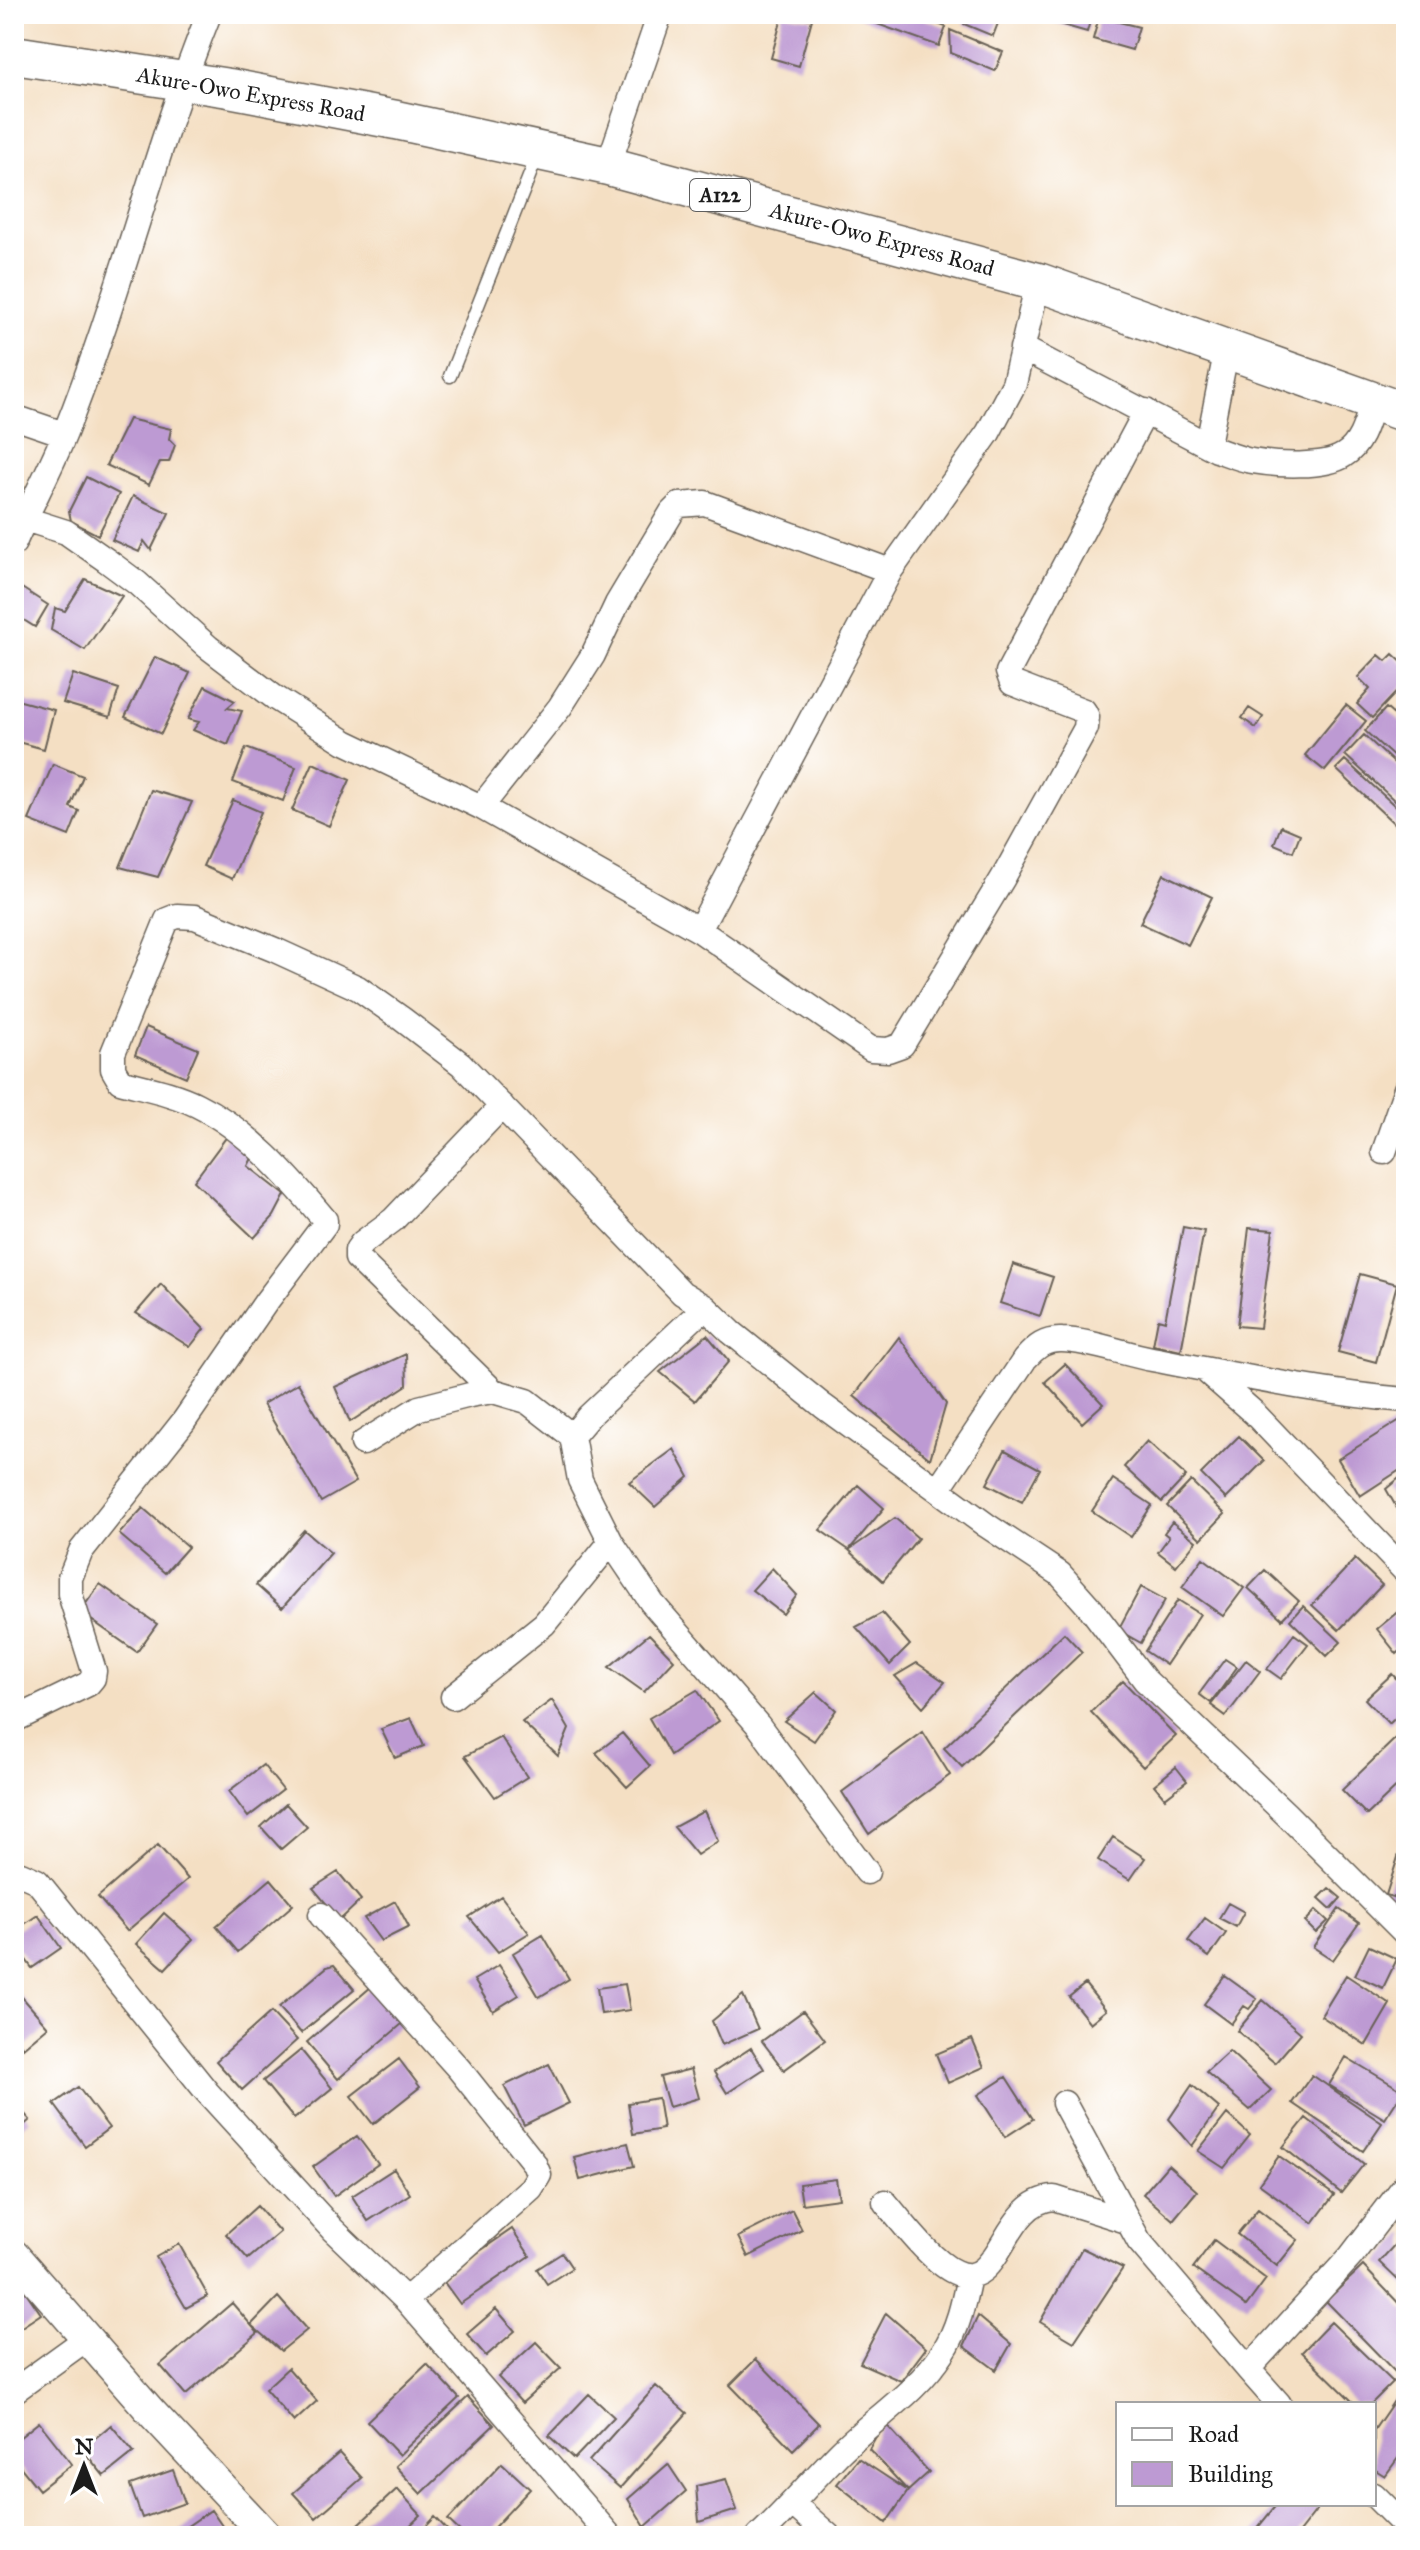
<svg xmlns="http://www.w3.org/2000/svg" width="1420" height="2550" font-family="'IM FELL Great Primer',serif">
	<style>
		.building { fill: #bd9ad3 }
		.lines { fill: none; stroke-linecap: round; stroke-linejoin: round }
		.service-casing { stroke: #686056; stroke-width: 15 }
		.minor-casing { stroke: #686056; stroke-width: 27 }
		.tertiary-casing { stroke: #686056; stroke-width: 33 }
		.trunk-casing { stroke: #686056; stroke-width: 41 }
		.service { stroke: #fff; stroke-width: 12 }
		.minor { stroke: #fff; stroke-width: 24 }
		.tertiary { stroke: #fff; stroke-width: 30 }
		.trunk { stroke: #fff; stroke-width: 38 }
		.labels { text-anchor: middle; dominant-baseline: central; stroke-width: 7; stroke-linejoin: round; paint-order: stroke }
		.shield { fill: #fff; stroke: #606060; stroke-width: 2 }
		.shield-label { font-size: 20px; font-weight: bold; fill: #1c1c1c }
		.street-label { font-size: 22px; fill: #1c1c1c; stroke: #fff }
	</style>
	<rect width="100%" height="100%" fill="#fff"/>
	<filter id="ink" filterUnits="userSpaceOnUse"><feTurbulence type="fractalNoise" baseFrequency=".0125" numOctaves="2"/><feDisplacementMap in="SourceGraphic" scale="16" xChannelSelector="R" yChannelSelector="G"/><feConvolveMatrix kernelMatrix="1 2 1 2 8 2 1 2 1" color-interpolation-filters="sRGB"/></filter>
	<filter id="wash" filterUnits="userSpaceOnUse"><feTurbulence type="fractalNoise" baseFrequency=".006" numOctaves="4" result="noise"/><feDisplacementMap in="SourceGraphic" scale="32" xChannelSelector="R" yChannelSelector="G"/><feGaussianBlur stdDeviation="1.8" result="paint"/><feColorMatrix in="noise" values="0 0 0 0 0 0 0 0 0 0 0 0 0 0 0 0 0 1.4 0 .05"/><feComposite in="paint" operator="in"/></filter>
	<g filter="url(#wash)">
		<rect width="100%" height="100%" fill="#f4dfc3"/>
		<g id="blocks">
			<path class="building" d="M 783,14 L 812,19 L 799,66 L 771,58 Z
				M 849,14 L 910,14 L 946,27 L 939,46 Z
				M 962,14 L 990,14 L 1000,18 L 993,36 L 964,24 Z
				M 1054,14 L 1092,14 L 1087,32 L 1052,22 Z
				M 1099,17 L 1139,27 L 1132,50 L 1093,39 Z
				M 950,30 L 1003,52 L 995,71 L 951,53 Z
				M 129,419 L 171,429 L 169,439 L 175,445 L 169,462 L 160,462 L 149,485 L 106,465 Z
				M 86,477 L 119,494 L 98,535 L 71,521 L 69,511 Z
				M 133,496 L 169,513 L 151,550 L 144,541 L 139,552 L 112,540 Z
				M 85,579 L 122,596 L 85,650 L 51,630 L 55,608 L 65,611 Z
				M 14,583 L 48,605 L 35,627 L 14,614 Z
				M 1393,654 L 1406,666 L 1406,682 L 1372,718 L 1357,704 L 1370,689 L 1358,677 L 1379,655 L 1386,661 Z
				M 155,657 L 190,673 L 161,734 L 125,717 Z
				M 73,674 L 119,689 L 110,717 L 63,703 Z
				M 205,686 L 235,701 L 227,708 L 242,711 L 228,745 L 193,730 L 199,722 L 188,719 Z
				M 17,700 L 54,710 L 44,749 L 14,741 Z
				M 1346,705 L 1366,721 L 1325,771 L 1305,755 Z
				M 1249,708 L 1263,717 L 1256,728 L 1242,718 Z
				M 1386,708 L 1406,726 L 1406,768 L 1365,731 Z
				M 1364,735 L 1406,774 L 1406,811 L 1345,755 Z
				M 246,748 L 296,767 L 283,801 L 233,782 Z
				M 1345,760 L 1406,816 L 1406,825 L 1401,830 L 1336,769 Z
				M 313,763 L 350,780 L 329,826 L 292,810 Z
				M 53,764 L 83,776 L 70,807 L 79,811 L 69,836 L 29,820 Z
				M 151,790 L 192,802 L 158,877 L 120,867 Z
				M 233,800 L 261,812 L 232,879 L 203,866 Z
				M 1281,826 L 1300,834 L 1293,852 L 1274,844 Z
				M 1164,874 L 1212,897 L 1188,945 L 1140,923 Z
				M 146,1027 L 198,1049 L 186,1077 L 135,1055 Z
				M 228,1135 L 254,1154 L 248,1166 L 285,1195 L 274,1216 L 254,1238 L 194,1181 Z
				M 1183,1227 L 1204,1231 L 1181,1351 L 1153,1345 L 1158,1319 L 1165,1321 Z
				M 1249,1228 L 1273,1230 L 1260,1328 L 1237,1326 Z
				M 1013,1264 L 1053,1277 L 1040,1316 L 1000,1303 Z
				M 1360,1274 L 1397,1284 L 1376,1362 L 1338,1352 Z
				M 161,1284 L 204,1329 L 190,1347 L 136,1313 Z
				M 707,1335 L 729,1361 L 695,1401 L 660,1372 Z
				M 899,1337 L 946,1404 L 930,1459 L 854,1396 Z
				M 406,1354 L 407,1385 L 350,1422 L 335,1387 Z
				M 1065,1364 L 1103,1404 L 1082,1423 L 1045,1382 Z
				M 298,1383 L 356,1482 L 321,1502 L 263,1404 Z
				M 1400,1420 L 1406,1428 L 1406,1466 L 1360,1496 L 1338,1459 Z
				M 1239,1436 L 1264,1461 L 1226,1499 L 1201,1474 Z
				M 1147,1441 L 1186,1476 L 1162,1502 L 1124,1467 Z
				M 674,1449 L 689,1477 L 655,1507 L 629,1482 Z
				M 1005,1450 L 1040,1469 L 1022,1502 L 987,1484 Z
				M 1404,1474 L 1406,1517 L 1403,1519 L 1386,1489 Z
				M 1113,1479 L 1152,1505 L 1131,1537 L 1092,1511 Z
				M 1191,1481 L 1225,1514 L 1201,1539 L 1167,1506 Z
				M 858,1485 L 884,1508 L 849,1550 L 820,1530 Z
				M 143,1508 L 188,1547 L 165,1573 L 119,1534 Z
				M 895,1518 L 918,1538 L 883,1581 L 849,1550 Z
				M 1172,1522 L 1196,1541 L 1176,1566 L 1158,1552 L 1169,1537 L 1164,1533 Z
				M 304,1530 L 331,1553 L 282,1608 L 256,1585 Z
				M 1203,1558 L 1244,1588 L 1223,1616 L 1182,1587 Z
				M 1355,1559 L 1382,1585 L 1339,1630 L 1312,1605 Z
				M 772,1568 L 797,1595 L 783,1614 L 752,1590 Z
				M 1265,1570 L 1299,1601 L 1282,1619 L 1248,1588 Z
				M 100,1584 L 157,1624 L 137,1652 L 80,1612 Z
				M 1141,1587 L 1165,1600 L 1141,1643 L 1118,1630 Z
				M 1178,1600 L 1200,1614 L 1166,1665 L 1145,1651 Z
				M 1406,1605 L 1406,1646 L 1397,1654 L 1377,1629 Z
				M 1303,1606 L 1341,1642 L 1327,1656 L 1290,1620 Z
				M 882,1613 L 910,1645 L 890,1665 L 856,1627 Z
				M 1064,1633 L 1082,1652 L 962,1767 L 944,1748 Z
				M 649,1634 L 674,1660 L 644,1692 L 609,1667 Z
				M 1294,1634 L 1308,1644 L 1281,1679 L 1267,1669 Z
				M 1225,1659 L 1237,1667 L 1211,1703 L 1199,1694 Z
				M 1246,1660 L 1260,1671 L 1226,1716 L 1211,1705 Z
				M 917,1663 L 945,1682 L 923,1707 L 895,1676 Z
				M 1392,1674 L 1406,1689 L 1406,1708 L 1389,1724 L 1365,1699 Z
				M 1123,1681 L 1176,1736 L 1143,1767 L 1091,1712 Z
				M 697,1690 L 719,1721 L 670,1755 L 649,1718 Z
				M 816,1692 L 836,1710 L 814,1741 L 784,1721 Z
				M 552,1700 L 569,1729 L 558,1756 L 522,1722 Z
				M 411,1718 L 424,1746 L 395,1758 L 381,1729 Z
				M 923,1732 L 950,1775 L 869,1834 L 842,1792 Z
				M 622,1733 L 650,1766 L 627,1787 L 596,1753 Z
				M 501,1737 L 527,1777 L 495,1797 L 465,1756 Z
				M 1395,1739 L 1406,1750 L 1406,1778 L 1367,1815 L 1342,1790 Z
				M 263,1765 L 283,1790 L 248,1817 L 229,1791 Z
				M 1176,1767 L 1187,1781 L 1165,1798 L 1154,1785 Z
				M 286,1804 L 307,1827 L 281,1849 L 261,1827 Z
				M 704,1811 L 718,1841 L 697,1855 L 674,1827 Z
				M 1405,1835 L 1406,1835 L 1406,1901 L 1386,1895 Z
				M 1113,1837 L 1145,1858 L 1130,1880 L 1098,1860 Z
				M 158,1845 L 188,1879 L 127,1931 L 98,1897 Z
				M 338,1872 L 361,1900 L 340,1920 L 313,1888 Z
				M 271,1879 L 293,1905 L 238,1952 L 216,1926 Z
				M 1329,1888 L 1341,1898 L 1331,1909 L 1319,1898 Z
				M 501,1896 L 529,1933 L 498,1952 L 469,1917 Z
				M 395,1901 L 409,1927 L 381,1941 L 364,1918 Z
				M 1228,1903 L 1244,1912 L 1236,1927 L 1219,1918 Z
				M 1339,1909 L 1359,1923 L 1333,1960 L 1313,1947 Z
				M 1316,1910 L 1328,1921 L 1316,1933 L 1305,1922 Z
				M 164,1913 L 193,1939 L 165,1969 L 136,1944 Z
				M 38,1915 L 61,1948 L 32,1968 L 14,1943 L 14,1931 Z
				M 1205,1918 L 1226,1933 L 1209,1957 L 1188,1941 Z
				M 543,1935 L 569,1979 L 539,1997 L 513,1953 Z
				M 1369,1946 L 1397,1959 L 1383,1988 L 1355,1975 Z
				M 334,1965 L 354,1989 L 301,2033 L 279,2007 L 327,1967 Z
				M 499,1965 L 519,1995 L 493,2011 L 474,1980 Z
				M 1346,1975 L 1390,2004 L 1366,2045 L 1321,2016 Z
				M 1225,1976 L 1257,1999 L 1249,2009 L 1244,2006 L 1231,2024 L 1204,2004 Z
				M 625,1984 L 630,2010 L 601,2014 L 597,1988 Z
				M 1085,1984 L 1106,2010 L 1090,2023 L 1069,1997 Z
				M 371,1987 L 402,2024 L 338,2079 L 307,2042 Z
				M 16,1990 L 48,2027 L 23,2048 L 14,2037 L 14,1992 Z
				M 743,1995 L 758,2029 L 722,2045 L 712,2021 Z
				M 1263,2000 L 1301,2033 L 1275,2063 L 1237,2031 Z
				M 803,2011 L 825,2040 L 784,2070 L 762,2041 Z
				M 271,2012 L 297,2040 L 242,2090 L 216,2061 Z
				M 972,2039 L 984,2067 L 948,2083 L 936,2054 Z
				M 751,2048 L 764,2069 L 727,2093 L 714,2072 Z
				M 301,2050 L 332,2088 L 294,2119 L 263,2081 Z
				M 1229,2051 L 1271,2090 L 1250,2110 L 1206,2072 Z
				M 1346,2057 L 1403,2091 L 1385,2119 L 1329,2085 Z
				M 399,2059 L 420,2087 L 373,2124 L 351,2096 Z
				M 549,2064 L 569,2103 L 524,2125 L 504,2086 Z
				M 691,2069 L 699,2098 L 669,2107 L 660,2077 Z
				M 1312,2075 L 1382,2123 L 1363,2151 L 1292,2103 Z
				M 1006,2077 L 1033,2119 L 1005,2137 L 978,2095 Z
				M 1192,2085 L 1219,2108 L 1192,2146 L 1169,2119 Z
				M 78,2087 L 109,2128 L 85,2146 L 54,2104 Z
				M 658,2098 L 663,2129 L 633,2134 L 628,2103 Z
				M 14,2102 L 30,2120 L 14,2134 Z
				M 1227,2114 L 1250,2135 L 1224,2168 L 1198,2151 Z
				M 1306,2118 L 1364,2164 L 1341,2193 L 1283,2147 Z
				M 357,2136 L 378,2164 L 334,2196 L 313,2167 Z
				M 628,2143 L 634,2166 L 580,2180 L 574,2157 Z
				M 1279,2156 L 1334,2195 L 1313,2223 L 1259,2184 Z
				M 1168,2165 L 1197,2191 L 1173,2220 L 1143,2194 Z
				M 394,2169 L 410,2194 L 368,2221 L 352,2196 Z
				M 836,2179 L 839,2199 L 802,2204 L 799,2184 Z
				M 257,2206 L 280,2232 L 248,2259 L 226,2234 Z
				M 1258,2209 L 1298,2240 L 1277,2266 L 1237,2234 Z
				M 792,2210 L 802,2230 L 748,2257 L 738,2237 Z
				M 512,2229 L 530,2256 L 460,2304 L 441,2278 Z
				M 1406,2232 L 1406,2288 L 1379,2262 Z
				M 1214,2240 L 1266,2279 L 1246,2306 L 1193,2268 Z
				M 179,2244 L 208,2296 L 186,2308 L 156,2257 Z
				M 1082,2248 L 1123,2268 L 1074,2342 L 1040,2322 Z
				M 562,2253 L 572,2268 L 547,2284 L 537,2269 Z
				M 1363,2266 L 1406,2311 L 1406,2375 L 1402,2379 L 1326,2301 Z
				M 14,2275 L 41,2314 L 14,2332 Z
				M 278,2297 L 307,2330 L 281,2351 L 251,2325 L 258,2333 L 186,2395 L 160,2365 L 232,2303 L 251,2325 Z
				M 496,2309 L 515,2331 L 486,2356 L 467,2334 Z
				M 886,2313 L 926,2348 L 901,2381 L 860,2363 Z
				M 978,2316 L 1011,2344 L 996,2370 L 964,2346 Z
				M 1331,2322 L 1393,2382 L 1371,2404 L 1355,2404 L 1302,2352 Z
				M 536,2342 L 561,2368 L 522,2403 L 498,2377 Z
				M 756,2359 L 819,2424 L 793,2450 L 730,2385 Z
				M 427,2364 L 459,2398 L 399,2455 L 367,2421 Z
				M 288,2368 L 317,2401 L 294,2422 L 265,2389 Z
				M 656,2386 L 687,2413 L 620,2488 L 589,2461 Z
				M 1403,2388 L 1406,2390 L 1406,2447 L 1385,2476 L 1374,2469 L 1374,2430 Z
				M 589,2394 L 614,2417 L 574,2459 L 549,2436 Z
				M 468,2397 L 494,2425 L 421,2494 L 395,2466 Z
				M 39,2422 L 72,2464 L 39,2490 L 14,2459 L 14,2442 Z
				M 884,2422 L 929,2472 L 908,2491 L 869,2449 Z
				M 111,2425 L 134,2452 L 104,2476 L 82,2449 Z
				M 339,2453 L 362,2478 L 316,2518 L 293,2493 Z
				M 858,2458 L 908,2491 L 886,2523 L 837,2484 Z
				M 502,2463 L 530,2489 L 486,2536 L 465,2536 L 448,2520 Z
				M 668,2464 L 686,2491 L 645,2527 L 628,2499 Z
				M 173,2470 L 185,2503 L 142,2518 L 130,2485 Z
				M 726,2479 L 737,2510 L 699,2522 L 696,2486 Z
				M 397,2489 L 421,2515 L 399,2536 L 346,2536 Z
				M 1277,2504 L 1321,2504 L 1296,2536 L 1251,2536 Z
				M 211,2510 L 229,2536 L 173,2536 Z
				M 435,2517 L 453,2536 L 423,2536 L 420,2533 Z"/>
		</g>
	</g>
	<g filter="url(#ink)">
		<use href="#blocks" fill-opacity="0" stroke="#686056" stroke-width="2"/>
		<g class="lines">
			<defs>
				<path id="service" d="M 450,376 L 538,154"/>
				<path id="minor" d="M 608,166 L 660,14
					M 1022,348 L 1217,450 C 1228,454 1240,459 1252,461 C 1275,465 1325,468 1344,455 C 1362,444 1367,420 1373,401
					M 14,417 L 64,434
					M 1208,444 L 1227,348
					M 25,519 L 66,532 L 106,560 L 137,583 L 208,647 L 274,697 L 345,742 L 481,807 L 699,930 L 871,1049 L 888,1050 L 902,1045 L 1003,878 L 1086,728 L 1087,717 L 1084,711 L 1012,683 L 1008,672 L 1146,411
					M 14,543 C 30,506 50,470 65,433 C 120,296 154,151 209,14
					M 481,807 L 560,707 L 593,655 L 617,604 L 672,512 L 679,505 L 705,503 L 890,571
					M 699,930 L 890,571 L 988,433 L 1014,384 L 1038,282
					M 1384,1152 L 1406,1089
					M 705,1307 L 589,1416 L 572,1436 L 580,1480 L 611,1542 L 652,1603 L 758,1725 L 867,1872
					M 1205,1370 L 1254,1413 L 1406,1572
					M 493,1391 L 357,1258 L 357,1250 L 362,1243 L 393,1220 L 502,1106
					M 363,1443 L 419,1408 L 470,1395 L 493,1391 L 527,1401 L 572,1436
					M 938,1489 L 1025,1359 C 1036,1347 1045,1339 1062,1340 C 1087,1340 1125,1354 1152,1359 C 1236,1375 1320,1393 1406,1400
					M 453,1697 L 544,1624 L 611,1542
					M 14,1720 L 88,1684 L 93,1678 L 94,1671 L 70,1594 L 70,1578 L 81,1551 L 184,1421 L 266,1302 L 325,1224 L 325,1220 C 289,1177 248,1130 197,1105 C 173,1093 146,1088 120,1081 L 113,1069 L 113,1053 L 167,920 L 177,916 L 195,917 L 275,950 L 358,988 L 402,1019 L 461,1064 L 682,1293 L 705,1307 L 731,1332 L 823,1406 L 986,1525 L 1060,1574 L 1092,1610 L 1145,1680 L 1286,1814 L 1406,1934
					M 14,1875 L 21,1874 L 37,1881 L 207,2092 L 332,2229 L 406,2300 L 610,2536
					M 321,1915 L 459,2069 L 534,2163 L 539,2175 L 531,2188 L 406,2300
					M 1064,2103 L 1139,2241 L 1248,2369
					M 885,2202 C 902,2222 931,2261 955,2272 C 1001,2294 1002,2201 1054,2198 L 1127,2221
					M 14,2391 L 86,2339
					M 1279,2404 L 1248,2369 L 1351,2256 L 1406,2184
					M 1374,2495 L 1406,2527
					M 793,2504 L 829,2536
					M 759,2536 C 788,2509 813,2479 841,2451 C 875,2418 917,2392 943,2352 C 958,2330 964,2301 969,2276"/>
				<path id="tertiary" d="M 14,2255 L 152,2413 L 267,2536"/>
				<path id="trunk" d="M 14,55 L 229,88 L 396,120 L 608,166 L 1038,282 L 1406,413"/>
			</defs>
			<use href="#service" class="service-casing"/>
			<use href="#minor" class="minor-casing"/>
			<use href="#tertiary" class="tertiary-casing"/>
			<use href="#trunk" class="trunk-casing"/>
			<use href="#service" class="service"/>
			<use href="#minor" class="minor"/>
			<use href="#tertiary" class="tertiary"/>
			<use href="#trunk" class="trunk"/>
		</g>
	</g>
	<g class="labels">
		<rect class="shield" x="690" y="179" width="60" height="32" rx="6"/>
		<g class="shield-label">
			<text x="720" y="195">A122</text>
		</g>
		<g class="street-label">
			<text transform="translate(251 94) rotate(10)">Akure-Owo Express Road</text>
			<text transform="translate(882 239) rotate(15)">Akure-Owo Express Road</text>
		</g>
	</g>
	<rect width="1420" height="2550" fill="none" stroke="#fff" stroke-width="48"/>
	<rect x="1116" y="2402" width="260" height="104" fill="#ffffff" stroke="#a4a4a4" stroke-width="2"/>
	<rect x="1132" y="2428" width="40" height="12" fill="#ffffff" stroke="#a4a4a4" stroke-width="2"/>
	<text x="1188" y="2442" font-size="24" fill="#1c1c1c">Road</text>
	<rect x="1132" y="2462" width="40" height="24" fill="#bd9ad3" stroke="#a4a4a4" stroke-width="2"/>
	<text x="1188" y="2482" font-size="24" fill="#1c1c1c">Building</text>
	<g transform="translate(84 2466)" stroke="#ffffff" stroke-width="6" paint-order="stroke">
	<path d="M0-6L14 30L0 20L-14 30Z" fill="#1c1c1c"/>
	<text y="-12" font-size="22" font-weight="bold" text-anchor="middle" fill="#1c1c1c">N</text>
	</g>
</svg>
